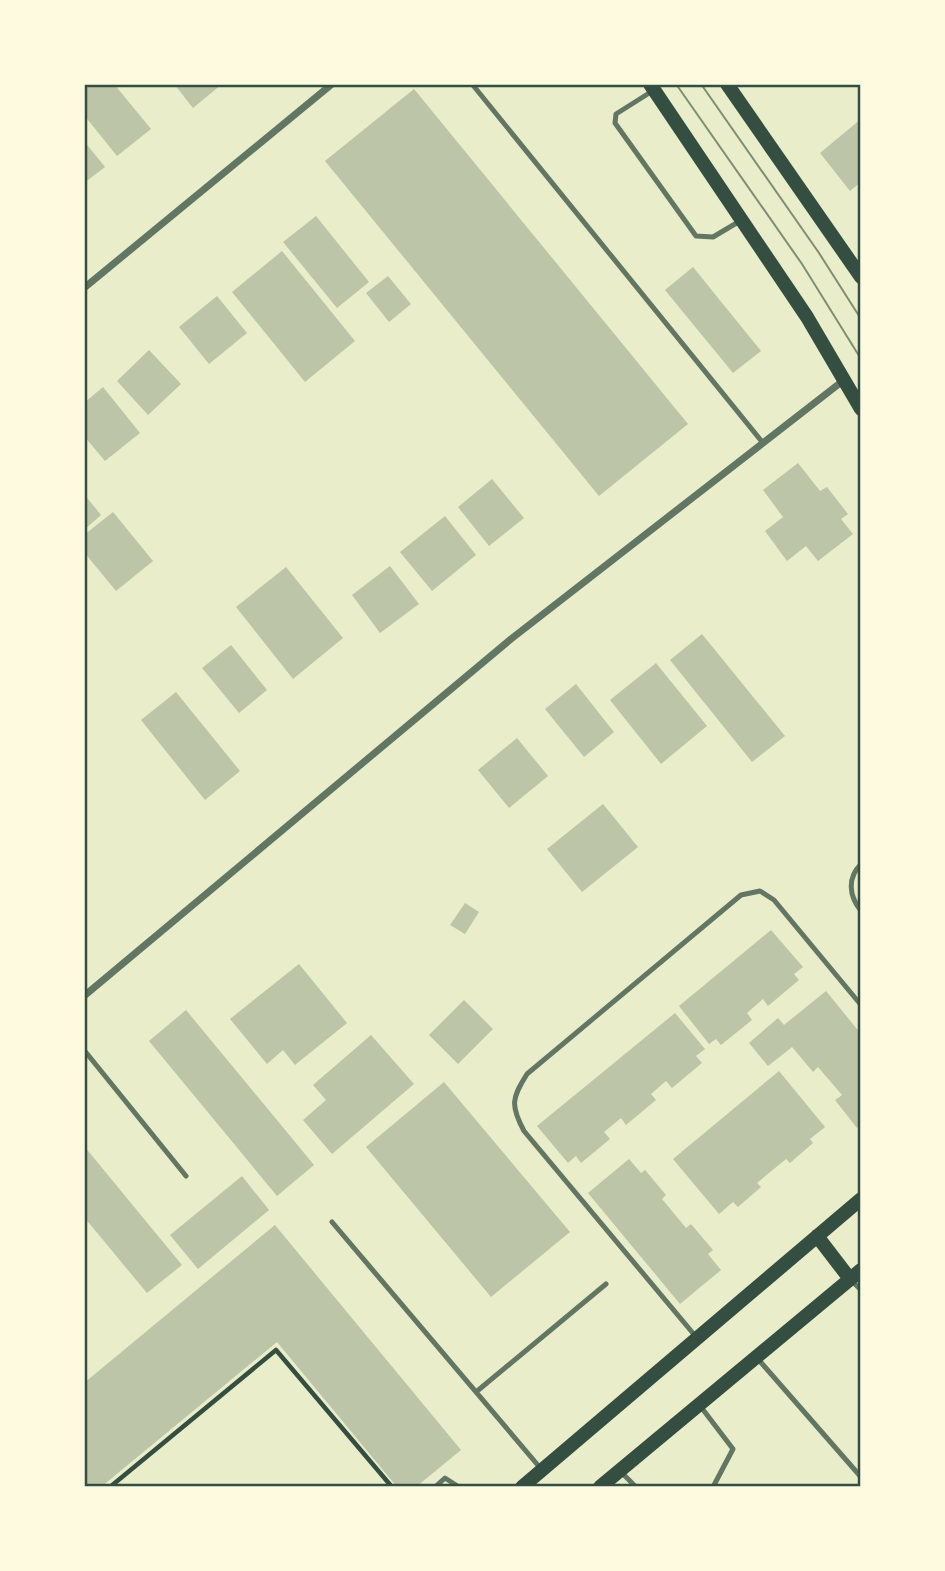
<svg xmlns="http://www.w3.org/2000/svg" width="945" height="1571" font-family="'Nunito Sans',sans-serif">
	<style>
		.building { fill: #bcc5a7 }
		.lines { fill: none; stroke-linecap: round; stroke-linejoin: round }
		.path { stroke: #344e41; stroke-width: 4.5 }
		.service { stroke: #617663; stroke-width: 5 }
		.minor { stroke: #617663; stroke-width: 7 }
		.secondary { stroke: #344e41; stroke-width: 14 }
		.tram { stroke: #7c8e77; stroke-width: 2 }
		.neatline { fill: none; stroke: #344e41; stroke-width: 2.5 }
	</style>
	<rect width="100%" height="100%" fill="#e9edc9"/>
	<path class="building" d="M 91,84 L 114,84 L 151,129 L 117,156 L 84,115 L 84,90 Z
		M 174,84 L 222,84 L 193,108 Z
		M 414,89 L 688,424 L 599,496 L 325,161 Z
		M 861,119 L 861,182 L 850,191 L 820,153 Z
		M 84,141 L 105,167 L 84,183 Z
		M 316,216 L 369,282 L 337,308 L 283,242 Z
		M 282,251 L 355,341 L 305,382 L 232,292 Z
		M 693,267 L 761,351 L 733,373 L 665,290 Z
		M 388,276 L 411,304 L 389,322 L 366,293 Z
		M 217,296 L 247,333 L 209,364 L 179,327 Z
		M 149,350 L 181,384 L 148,415 L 117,381 Z
		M 103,387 L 140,433 L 105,461 L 84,436 L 84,403 Z
		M 798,463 L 820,491 L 827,487 L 848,514 L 841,519 L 853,534 L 818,561 L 806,546 L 787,561 L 765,531 L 783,517 L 763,490 Z
		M 492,479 L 524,518 L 489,546 L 458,507 Z
		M 84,494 L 101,515 L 84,530 Z
		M 113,512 L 153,561 L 116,591 L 84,552 L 84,535 Z
		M 445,516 L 476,555 L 432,591 L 400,552 Z
		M 390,566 L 419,604 L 380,633 L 352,595 Z
		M 286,567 L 343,638 L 293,679 L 236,607 Z
		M 702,634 L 785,736 L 752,762 L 670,660 Z
		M 231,645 L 267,690 L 239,713 L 202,668 Z
		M 656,663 L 707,726 L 661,764 L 610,700 Z
		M 576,684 L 614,732 L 584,757 L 545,709 Z
		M 176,692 L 240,771 L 205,800 L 141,720 Z
		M 517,738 L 548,776 L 509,808 L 478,770 Z
		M 603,804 L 638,847 L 582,892 L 547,849 Z
		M 465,903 L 479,912 L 465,934 L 450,925 Z
		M 771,930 L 803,967 L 794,974 L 799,980 L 768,1006 L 763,999 L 747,1013 L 752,1020 L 721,1045 L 716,1039 L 709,1044 L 679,1006 Z
		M 299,964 L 347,1023 L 295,1065 L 283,1050 L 267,1064 L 230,1019 Z
		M 826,991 L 861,1034 L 861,1125 L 857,1128 L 835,1100 L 842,1095 L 818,1067 L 813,1072 L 792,1047 L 768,1066 L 749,1043 L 778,1018 L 784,1025 Z
		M 464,1000 L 493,1029 L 458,1064 L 429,1035 Z
		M 186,1010 L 314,1165 L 277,1196 L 149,1041 Z
		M 675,1013 L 705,1049 L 696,1056 L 702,1063 L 672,1088 L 666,1081 L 651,1094 L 656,1100 L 626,1125 L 621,1118 L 604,1132 L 610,1139 L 581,1163 L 576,1156 L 568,1163 L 537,1126 Z
		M 371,1035 L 414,1084 L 332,1154 L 303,1120 L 326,1100 L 313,1085 Z
		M 779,1071 L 825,1127 L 810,1139 L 813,1143 L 790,1163 L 786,1159 L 757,1183 L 761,1187 L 738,1207 L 733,1202 L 719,1214 L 673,1159 Z
		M 444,1082 L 570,1232 L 491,1297 L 366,1147 Z
		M 84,1146 L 182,1265 L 147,1293 L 84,1217 Z
		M 629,1159 L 641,1173 L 645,1170 L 666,1195 L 662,1199 L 686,1228 L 691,1224 L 713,1250 L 708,1254 L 721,1270 L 680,1304 L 588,1193 Z
		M 242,1176 L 269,1210 L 198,1269 L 170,1235 Z
		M 275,1225 L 461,1450 L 416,1487 L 397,1487 L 277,1342 L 101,1487 L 84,1487 L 84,1383 Z"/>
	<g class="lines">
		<path class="path" d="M 110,1487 L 276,1350 L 392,1487"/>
		<path class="service" d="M 472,84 L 763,443
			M 654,90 L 616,114 L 615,123 L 696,236 L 713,237 L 740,221
			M 861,864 C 847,878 849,896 861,911
			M 84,1050 L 186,1176
			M 332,1222 L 542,1470
			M 851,1280 L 861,1290
			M 697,1338 L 524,1131 C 510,1105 512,1098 527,1074 L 741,895 L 760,891 L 774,900 L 861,1005
			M 758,1359 L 861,1477
			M 476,1392 L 606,1284
			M 701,1407 L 733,1449 L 713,1487
			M 621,1472 L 636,1487
			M 435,1487 L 445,1478 L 459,1487"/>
		<path class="minor" d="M 84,288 L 332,84
			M 84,996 L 511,639 L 844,380"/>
		<path class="secondary" d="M 650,84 L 807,317 L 861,409
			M 727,84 L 861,277
			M 817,1236 L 850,1279
			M 522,1487 L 861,1199
			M 600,1487 L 861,1270"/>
		<path class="tram" d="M 676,84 L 802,264 L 861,359
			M 701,84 L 819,253 L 861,319"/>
	</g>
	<rect width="945" height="1571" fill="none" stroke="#fefae0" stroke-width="172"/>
	<rect x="86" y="86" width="773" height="1399" class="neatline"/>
</svg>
